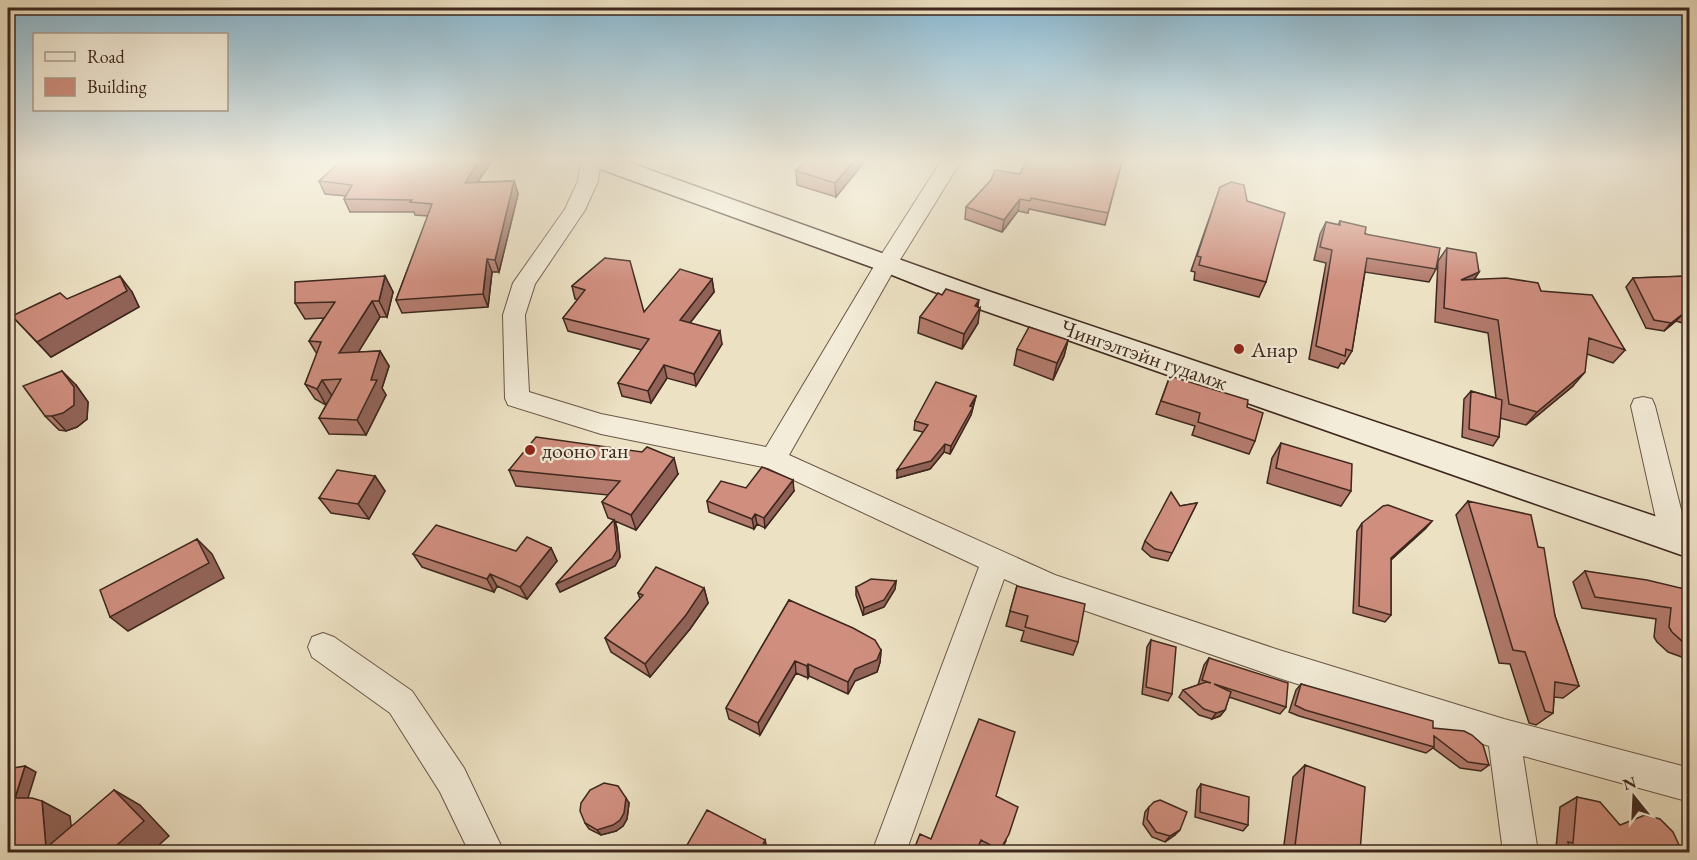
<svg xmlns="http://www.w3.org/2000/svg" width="1697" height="860" font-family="'EB Garamond',serif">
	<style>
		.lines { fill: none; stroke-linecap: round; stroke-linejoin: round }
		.street-casing { stroke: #6a5647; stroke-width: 2 }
		.secondary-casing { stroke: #3e271e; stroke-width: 3 }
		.street { fill: #f3ecd8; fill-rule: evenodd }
		.secondary { fill: #f3ecd8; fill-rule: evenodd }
		.wall { fill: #b27a6c; stroke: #3e271e; stroke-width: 1.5 }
		.shaded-wall { fill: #916358; stroke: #3e271e; stroke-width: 1.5 }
		.building { fill: #cf8e7e; stroke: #3e271e; stroke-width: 1.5 }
		.poi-dot { fill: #8f2418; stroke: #f3ecd8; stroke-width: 2 }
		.labels { text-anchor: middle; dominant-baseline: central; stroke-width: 4.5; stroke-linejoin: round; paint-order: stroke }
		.poi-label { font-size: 22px; fill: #3e271e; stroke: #f3ecd8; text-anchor: start }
		.street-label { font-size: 22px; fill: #3e271e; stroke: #f3ecd8 }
	</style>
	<rect width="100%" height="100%" fill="#ece1c3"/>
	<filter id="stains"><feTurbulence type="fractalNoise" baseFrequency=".00333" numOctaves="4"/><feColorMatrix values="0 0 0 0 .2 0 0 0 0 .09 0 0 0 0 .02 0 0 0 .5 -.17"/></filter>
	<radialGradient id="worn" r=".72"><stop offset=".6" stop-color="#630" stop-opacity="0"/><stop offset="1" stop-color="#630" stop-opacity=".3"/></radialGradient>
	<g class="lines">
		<defs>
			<path id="street" d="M 581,161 L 601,161 L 598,181 L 585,210 L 535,284 L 525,315 L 529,392 L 601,414 L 766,447 L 876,263 L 941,161 L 961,161 L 898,263 L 789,455 L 1055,575 L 1279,650 L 1504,719 L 1690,768 L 1690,802 L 1523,756 L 1538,852 L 1503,852 L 1489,746 L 1279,678 L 1037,594 L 1004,579 L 906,852 L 872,852 L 979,567 L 768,468 L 601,434 L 508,405 L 505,398 L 503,315 L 513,283 L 565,209 L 578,181 Z
				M 1643,397 L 1652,399 L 1655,406 L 1688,537 L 1684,545 L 1674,549 L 1664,545 L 1660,537 L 1631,406 L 1634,399 Z
				M 323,633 L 334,637 L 412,691 L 464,768 L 504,852 L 469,852 L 440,792 L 390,713 L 312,657 L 308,647 L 312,637 Z"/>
			<path id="secondary" d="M 588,161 L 625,161 L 985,290 L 1690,528 L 1690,558 L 965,304 L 877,269 L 592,166 Z"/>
		</defs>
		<use href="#street" class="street-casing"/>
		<use href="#secondary" class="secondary-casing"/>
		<use href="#street" class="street"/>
		<use href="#secondary" class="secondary"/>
	</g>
	<path class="wall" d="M 865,161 L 836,197 L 797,185 L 796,171 Z
		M 1122,161 L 1105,225 L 1029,209 L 1028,213 L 1018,211 L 1002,232 L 965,219 L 966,207 Z
		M 319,181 L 478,182 L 514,181 L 518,194 L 499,272 L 492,272 L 488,307 L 402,313 L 396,300 L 428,216 L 415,215 L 414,212 L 350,212 L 344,199 L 346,196 L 325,194 Z
		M 1220,187 L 1247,201 L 1266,282 L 1259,297 L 1194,280 L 1195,272 L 1191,271 Z
		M 1340,221 L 1436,269 L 1429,282 L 1365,272 L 1352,351 L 1344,364 L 1341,363 L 1338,368 L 1309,359 L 1326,263 L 1314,260 L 1320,234 L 1326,222 L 1338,225 Z
		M 1447,248 L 1479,272 L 1474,279 L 1541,291 L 1625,350 L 1613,363 L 1587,354 L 1573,386 L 1526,425 L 1500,418 L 1499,437 L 1493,446 L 1462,437 L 1464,399 L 1471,391 L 1496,398 L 1488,333 L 1435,322 L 1438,261 Z
		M 605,258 L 644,312 L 712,279 L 714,292 L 690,323 L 722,344 L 696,386 L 667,378 L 651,403 L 622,396 L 618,383 L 642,350 L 568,331 L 563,318 L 578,300 L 575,299 L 572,286 Z
		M 385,276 L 393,292 L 387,317 L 380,317 L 358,352 L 380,351 L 389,366 L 382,388 L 386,395 L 366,435 L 329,434 L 319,418 L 326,405 L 315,399 L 305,384 L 317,354 L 309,341 L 324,318 L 305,319 L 295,303 Z
		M 1689,276 L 1689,325 L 1676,321 L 1664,331 L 1646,328 L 1626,287 L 1633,278 Z
		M 132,292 L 139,307 L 51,357 L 12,316 L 67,299 Z
		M 978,307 L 978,323 L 962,349 L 918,333 L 920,317 Z
		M 1068,340 L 1064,356 L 1053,380 L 1014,365 L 1017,349 Z
		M 1170,376 L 1247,407 L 1255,441 L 1249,454 L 1192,435 L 1195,426 L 1156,414 Z
		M 76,385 L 88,402 L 87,419 L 77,427 L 66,431 L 59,430 L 45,416 Z
		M 976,396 L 971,415 L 950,454 L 944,452 L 930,469 L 897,478 L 923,432 L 914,430 L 915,421 Z
		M 1281,443 L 1351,491 L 1341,506 L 1267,483 L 1272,458 Z
		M 509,470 L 678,474 L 636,530 L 615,521 L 617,528 L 620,557 L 615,566 L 560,592 L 614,520 L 608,518 L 602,502 L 609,495 L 516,486 Z
		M 375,476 L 385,491 L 369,519 L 331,513 L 319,498 Z
		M 746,488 L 794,491 L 765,528 L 757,524 L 754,529 L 709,512 L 707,501 Z
		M 1468,501 L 1538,547 L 1555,616 L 1579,686 L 1563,698 L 1554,697 L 1553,713 L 1536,725 L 1529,723 L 1510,664 L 1499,663 L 1456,515 Z
		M 1197,503 L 1168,561 L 1151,557 L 1142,549 L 1145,541 L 1180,506 Z
		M 1432,521 L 1425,529 L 1391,560 L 1391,615 L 1385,622 L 1353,613 L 1357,531 L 1362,523 Z
		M 551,548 L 557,561 L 527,599 L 497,586 L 494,592 L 422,567 L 413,554 L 516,551 Z
		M 1585,571 L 1689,590 L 1689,658 L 1687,659 L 1668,652 L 1657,642 L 1654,637 L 1656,619 L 1582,608 L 1573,582 Z
		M 896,581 L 895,589 L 884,607 L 863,615 L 856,595 L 856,587 Z
		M 1017,586 L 1078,642 L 1073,655 L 1021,641 L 1024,631 L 1006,626 Z
		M 704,588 L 708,603 L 690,629 L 650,677 L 611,652 L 605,638 L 640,599 L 638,593 Z
		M 789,600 L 881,650 L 880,662 L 877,672 L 855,681 L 848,694 L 809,676 L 808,678 L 796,673 L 760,735 L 729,719 L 726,708 Z
		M 1151,640 L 1172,694 L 1168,701 L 1142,694 L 1147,647 Z
		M 1209,658 L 1286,707 L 1280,714 L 1229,697 L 1225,710 L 1220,716 L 1212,719 L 1199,715 L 1179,697 L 1183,690 L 1198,685 L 1204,665 Z
		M 1301,684 L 1433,728 L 1489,765 L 1481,771 L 1460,768 L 1433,748 L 1426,753 L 1299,716 L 1289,712 L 1296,690 Z
		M 1305,765 L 1360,852 L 1283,852 L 1293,777 Z
		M 1201,784 L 1248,825 L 1243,831 L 1195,817 L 1197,790 Z
		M 996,796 L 1006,841 L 1000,852 L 988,852 L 978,847 L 931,839 Z
		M 1577,797 L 1620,825 L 1667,852 L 1551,852 L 1551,851 L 1556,848 L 1560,807 Z
		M 629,803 L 627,819 L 623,826 L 616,831 L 601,835 L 589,829 L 585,823 Z
		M 1149,807 L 1175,835 L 1165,842 L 1152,837 L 1143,824 L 1145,812 Z
		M 765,840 L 766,849 L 772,852 L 689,852 L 686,847 Z"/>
	<path class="shaded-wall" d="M 479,161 L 492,161 L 469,195 L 465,183 Z
		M 854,161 L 865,161 L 836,197 L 835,183 Z
		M 514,181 L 518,194 L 499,272 L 495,260 Z
		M 1020,199 L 1018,211 L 1002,232 L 1004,220 Z
		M 487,259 L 492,272 L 488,307 L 483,294 Z
		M 1479,272 L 1470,286 L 1461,280 Z
		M 120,276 L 132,292 L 139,307 L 51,357 L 37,342 Z
		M 385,276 L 393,292 L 387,317 L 379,301 Z
		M 712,279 L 714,292 L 682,333 L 680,320 Z
		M 979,300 L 977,312 L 980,308 L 978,323 L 962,349 L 964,334 Z
		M 372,301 L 380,317 L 348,369 L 339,353 Z
		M 1684,313 L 1676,321 L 1664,331 L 1671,323 Z
		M 720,331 L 722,344 L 696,386 L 694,374 Z
		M 1068,340 L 1064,356 L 1053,380 L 1057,363 Z
		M 380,351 L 389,366 L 382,388 L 386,395 L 366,435 L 357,420 Z
		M 664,365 L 667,378 L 651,403 L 648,391 Z
		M 62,371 L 76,385 L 88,402 L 87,419 L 77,427 L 66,431 L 52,416 Z
		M 1585,372 L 1573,386 L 1526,425 L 1537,412 Z
		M 322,380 L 332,396 L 326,405 L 317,389 Z
		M 976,396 L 971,415 L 950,454 L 951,446 Z
		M 945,444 L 944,452 L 930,469 L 897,478 L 897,470 Z
		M 674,458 L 678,474 L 636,530 L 631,515 Z
		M 375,476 L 385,491 L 369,519 L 358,504 Z
		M 793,480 L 794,491 L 765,528 L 764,518 Z
		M 755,514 L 757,524 L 754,529 L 752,519 Z
		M 614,520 L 617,528 L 620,557 L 615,566 L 560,592 L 556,584 Z
		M 1432,521 L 1425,529 L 1384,566 L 1391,558 Z
		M 197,539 L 212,554 L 224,578 L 128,631 L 110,617 Z
		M 551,548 L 557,561 L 527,599 L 520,587 Z
		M 490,574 L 497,586 L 494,592 L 487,579 Z
		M 896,581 L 895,589 L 884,607 L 863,615 L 864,608 Z
		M 704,588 L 708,603 L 690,629 L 650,677 L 645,664 Z
		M 881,650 L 880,662 L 877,672 L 855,681 L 848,694 L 848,682 L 855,669 Z
		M 795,661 L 796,673 L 760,735 L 758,723 Z
		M 808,664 L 809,676 L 808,678 L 807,666 Z
		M 1225,710 L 1220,716 L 1212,719 L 1216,713 Z
		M 25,766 L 36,772 L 24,811 L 13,805 Z
		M 114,790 L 140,805 L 169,836 L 151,852 L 109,852 Z
		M 626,798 L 629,803 L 627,819 L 623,826 L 616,831 L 601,835 L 597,830 Z
		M 42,801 L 70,816 L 74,852 L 46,848 Z
		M 1180,830 L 1175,835 L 1165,842 L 1170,836 Z
		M 765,840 L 767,848 L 765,852 L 762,847 Z"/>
	<path class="building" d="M 341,161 L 479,161 L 465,183 L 514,181 L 495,260 L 487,259 L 483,294 L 396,300 L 432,204 L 410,202 L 412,200 L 344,199 L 352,185 L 319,181 Z
		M 805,161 L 854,161 L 835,183 L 796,171 Z
		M 1026,161 L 1122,161 L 1108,213 L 1031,198 L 1030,201 L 1020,199 L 1004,220 L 966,207 L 991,180 L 995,170 L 1020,174 Z
		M 1231,182 L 1244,185 L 1247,201 L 1285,213 L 1266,282 L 1199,265 L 1201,257 L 1197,256 L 1220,187 Z
		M 1340,221 L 1366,227 L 1365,234 L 1440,248 L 1436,269 L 1367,258 L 1352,351 L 1346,349 L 1345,356 L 1316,346 L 1332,250 L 1320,247 L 1326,222 L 1340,225 Z
		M 1447,248 L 1476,253 L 1479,272 L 1461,280 L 1506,278 L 1538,283 L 1541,291 L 1592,295 L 1625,350 L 1589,338 L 1585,372 L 1537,412 L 1509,404 L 1498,320 L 1444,308 Z
		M 605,258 L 630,261 L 644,312 L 680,269 L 712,279 L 680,320 L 720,331 L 694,374 L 664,365 L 648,391 L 618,383 L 649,339 L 563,318 L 585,290 L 572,286 Z
		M 120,276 L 127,291 L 37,342 L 12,316 L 60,293 L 67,299 Z
		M 385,276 L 379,301 L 372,301 L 339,353 L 380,351 L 371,380 L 377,380 L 357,420 L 319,418 L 341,379 L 322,380 L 317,389 L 305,384 L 321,342 L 309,341 L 335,302 L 295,303 L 295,282 Z
		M 1689,276 L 1689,315 L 1684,313 L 1671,323 L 1654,320 L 1633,278 Z
		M 946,289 L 979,300 L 975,306 L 980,308 L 964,334 L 920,317 L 938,293 L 942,295 Z
		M 1029,327 L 1068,340 L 1057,363 L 1017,349 Z
		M 62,371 L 74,387 L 74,405 L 63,413 L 52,416 L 45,416 L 23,386 Z
		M 1170,376 L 1248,400 L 1247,407 L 1263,413 L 1255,441 L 1198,422 L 1200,413 L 1161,401 Z
		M 936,382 L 976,396 L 970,406 L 973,407 L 951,446 L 945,444 L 931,461 L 897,470 L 928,425 L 915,421 Z
		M 1471,391 L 1502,400 L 1499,437 L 1469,429 Z
		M 536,437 L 642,452 L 647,447 L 674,458 L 631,515 L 602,502 L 620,481 L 509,470 Z
		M 1281,443 L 1352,464 L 1351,491 L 1276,468 Z
		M 762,467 L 793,480 L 764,518 L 755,514 L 752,519 L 707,501 L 721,481 L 746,488 Z
		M 337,470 L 375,476 L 358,504 L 319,498 Z
		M 1171,492 L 1180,506 L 1197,503 L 1172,553 L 1155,549 L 1145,541 Z
		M 1468,501 L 1531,515 L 1538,547 L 1544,548 L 1555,616 L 1579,686 L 1555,682 L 1553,713 L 1545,711 L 1525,652 L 1513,650 Z
		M 1388,505 L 1432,521 L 1391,558 L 1391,615 L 1359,606 L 1362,523 L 1383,506 Z
		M 614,520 L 617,550 L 612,559 L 556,584 Z
		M 436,525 L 516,551 L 527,537 L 551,548 L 520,587 L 490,574 L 487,579 L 413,554 Z
		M 197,539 L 209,563 L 110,617 L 100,590 Z
		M 656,567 L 704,588 L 686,615 L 645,664 L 605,638 L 643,595 L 638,593 Z
		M 1585,571 L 1647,580 L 1689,590 L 1689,644 L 1683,642 L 1672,632 L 1669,627 L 1671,608 L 1595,597 Z
		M 871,579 L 896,581 L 884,600 L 864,608 L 856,587 Z
		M 1017,586 L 1085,604 L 1078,642 L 1025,627 L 1028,616 L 1010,611 Z
		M 789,600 L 853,628 L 875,640 L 881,650 L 877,660 L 855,669 L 848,682 L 808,664 L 807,666 L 795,661 L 758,723 L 726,708 Z
		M 1151,640 L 1176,647 L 1172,694 L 1146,687 Z
		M 1209,658 L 1288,683 L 1286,707 L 1214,684 L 1231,692 L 1225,710 L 1216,713 L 1204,709 L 1183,690 L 1206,682 L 1211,683 L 1202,680 Z
		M 1301,684 L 1433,721 L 1433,728 L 1464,731 L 1472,735 L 1483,745 L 1489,765 L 1468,762 L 1434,736 L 1434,747 L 1305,710 L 1295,705 Z
		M 979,719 L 1015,732 L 996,796 L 1018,807 L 1009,834 L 1000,850 L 981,840 L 976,852 L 913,852 L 920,834 L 931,839 Z
		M 1305,765 L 1365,787 L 1360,852 L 1311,852 L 1295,846 Z
		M 25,766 L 15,798 L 8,798 L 8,769 Z
		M 604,783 L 618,786 L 626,798 L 624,813 L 620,820 L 613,825 L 597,830 L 585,823 L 580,811 L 581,803 L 590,790 Z
		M 1201,784 L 1249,797 L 1248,825 L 1200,812 Z
		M 114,790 L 144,821 L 109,852 L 8,852 L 8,798 L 32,798 L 42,801 L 46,848 Z
		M 1577,797 L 1600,802 L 1620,825 L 1645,815 L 1660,819 L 1673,832 L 1680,847 L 1666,852 L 1570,852 L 1568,842 L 1573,843 Z
		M 1160,800 L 1187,812 L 1180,830 L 1170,836 L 1156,832 L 1147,819 L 1149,807 L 1154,802 Z
		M 707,810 L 765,840 L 762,847 L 772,852 L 697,852 L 686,847 Z"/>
	<linearGradient id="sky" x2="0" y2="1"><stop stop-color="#88b8d2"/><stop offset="0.57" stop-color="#f6f2e4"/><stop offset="1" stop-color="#f6f2e4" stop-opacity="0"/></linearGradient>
	<rect width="1697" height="281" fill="url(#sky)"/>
	<g class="poi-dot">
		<circle cx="1239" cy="349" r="6"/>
		<circle cx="530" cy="450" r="6"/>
	</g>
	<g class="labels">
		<g class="poi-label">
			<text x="1251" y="349">Анар</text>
			<text x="542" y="450">дооно ган</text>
		</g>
		<g class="street-label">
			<text transform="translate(1144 355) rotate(19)">Чингэлтэйн гудамж</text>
		</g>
	</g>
	<rect width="1697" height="860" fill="none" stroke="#ece1c3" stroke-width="30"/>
	<rect x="9" y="9" width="1679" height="842" fill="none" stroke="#3e271e" stroke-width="3"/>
	<rect x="15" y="15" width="1667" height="830" fill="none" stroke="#3e271e" stroke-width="1.5"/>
	<rect x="33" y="33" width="195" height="78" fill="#f3ecd8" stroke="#ab9d8e" stroke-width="1.5"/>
	<rect x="45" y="52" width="30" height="9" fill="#f3ecd8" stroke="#ab9d8e" stroke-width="1.5"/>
	<text x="87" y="63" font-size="18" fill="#3e271e">Road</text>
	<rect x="45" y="78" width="30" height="18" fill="#cf8e7e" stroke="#ab9d8e" stroke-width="1.5"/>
	<text x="87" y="93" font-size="18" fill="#3e271e">Building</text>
	<g transform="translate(1634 797) rotate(342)" stroke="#f3ecd8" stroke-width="4.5" paint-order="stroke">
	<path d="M0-4.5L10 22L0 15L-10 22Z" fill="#3e271e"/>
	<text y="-9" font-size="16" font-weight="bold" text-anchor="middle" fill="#3e271e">N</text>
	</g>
	<rect width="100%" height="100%" filter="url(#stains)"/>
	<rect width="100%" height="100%" fill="url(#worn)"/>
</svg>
